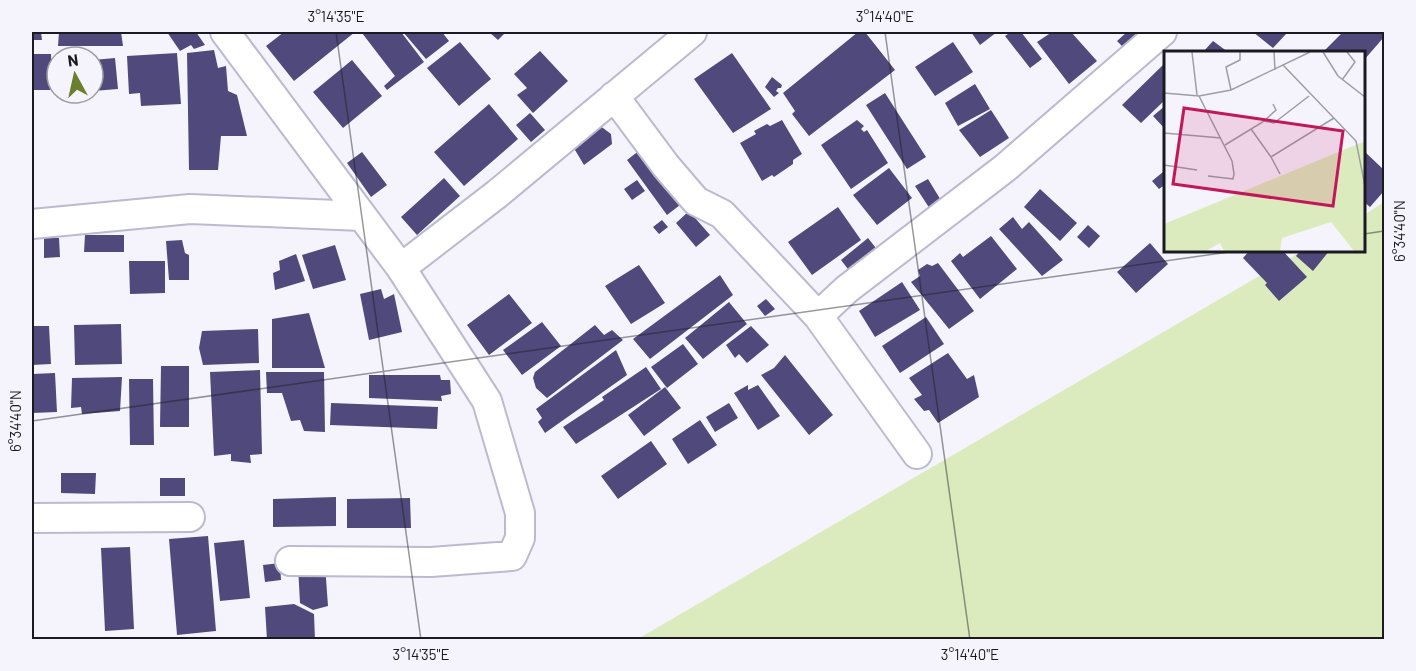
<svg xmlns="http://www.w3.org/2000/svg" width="1416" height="671" font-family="Barlow,sans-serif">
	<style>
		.green { fill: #dcebbd }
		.building { fill: #50497b }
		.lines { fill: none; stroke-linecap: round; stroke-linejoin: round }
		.street-casing { stroke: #bcbace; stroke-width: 32 }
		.street { stroke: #fff; stroke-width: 28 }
		.ticks { fill: none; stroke: #1b1a22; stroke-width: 1.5; stroke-opacity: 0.45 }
		.inset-road { fill: none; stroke: #9e9da5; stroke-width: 1.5 }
		.view { fill: #c2185b; fill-opacity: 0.15; stroke: #c2185b; stroke-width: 3 }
		.inset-edge { fill: none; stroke: #1b1a22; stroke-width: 3 }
		.neatline { fill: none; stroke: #1b1a22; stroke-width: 2 }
		.ticks-label { font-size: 15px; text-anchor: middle; fill: #1b1a22 }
	</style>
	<rect width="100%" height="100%" fill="#f5f4fd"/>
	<path class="green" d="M 1384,202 L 1384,639 L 636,640 L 1302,251 L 1364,250 L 1364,215 Z"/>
	<path class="building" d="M 32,32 L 41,32 L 42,40 L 32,40 Z
		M 59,32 L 121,32 L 123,46 L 58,46 Z
		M 167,32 L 196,32 L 205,45 L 194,49 L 191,45 L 180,51 Z
		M 284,32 L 355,32 L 294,81 L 266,46 Z
		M 363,32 L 401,32 L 424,62 L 387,90 L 384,86 L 395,76 L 362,33 Z
		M 403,32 L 442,32 L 449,41 L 426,59 Z
		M 489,32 L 506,32 L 498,40 Z
		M 858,32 L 865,32 L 895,70 L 809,136 L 792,114 L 795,111 L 783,93 Z
		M 971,32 L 997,32 L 980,45 Z
		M 1011,32 L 1021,32 L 1042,59 L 1030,68 L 1005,36 Z
		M 1052,32 L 1071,32 L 1097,61 L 1069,84 L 1037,42 Z
		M 1127,32 L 1149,32 L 1127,51 L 1117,41 Z
		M 1253,32 L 1284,32 L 1286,34 L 1273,48 Z
		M 1343,32 L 1384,32 L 1384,37 L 1364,60 L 1364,52 L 1323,52 Z
		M 1213,41 L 1228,52 L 1203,52 Z
		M 460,42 L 491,79 L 459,106 L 427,68 Z
		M 953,42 L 973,72 L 935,96 L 915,67 Z
		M 214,50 L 218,68 L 226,66 L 228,91 L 237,95 L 247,136 L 221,136 L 218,170 L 189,170 L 187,53 Z
		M 540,51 L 568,81 L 533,113 L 517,95 L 527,88 L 514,74 Z
		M 177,53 L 181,104 L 141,106 L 140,93 L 129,94 L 127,56 Z
		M 732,53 L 771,109 L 733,133 L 694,79 Z
		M 32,54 L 51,54 L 52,90 L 32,90 Z
		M 115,58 L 118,89 L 93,91 L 93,60 Z
		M 352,60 L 382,96 L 343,128 L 313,92 Z
		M 1164,64 L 1166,66 L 1166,99 L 1141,123 L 1122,105 Z
		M 772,77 L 782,85 L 781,88 L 778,88 L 776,91 L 779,93 L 774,97 L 765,87 Z
		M 975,84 L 990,109 L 958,126 L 945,103 Z
		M 885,93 L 926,157 L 907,169 L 866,105 Z
		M 489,104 L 518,139 L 464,186 L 434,152 Z
		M 1166,105 L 1166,130 L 1153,116 Z
		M 991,110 L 1009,138 L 980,157 L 959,130 Z
		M 530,113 L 545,130 L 531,142 L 516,125 Z
		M 782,120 L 802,154 L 793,160 L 793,164 L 774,177 L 772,175 L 762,181 L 740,143 L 756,134 L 754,131 L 767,124 L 770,126 Z
		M 857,120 L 864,126 L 861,129 L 864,132 L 867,130 L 888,163 L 851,189 L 821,145 Z
		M 599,125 L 611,134 L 612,144 L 584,165 L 572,145 Z
		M 640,150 L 680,205 L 667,215 L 627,160 Z
		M 1364,151 L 1384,170 L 1384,191 L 1370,207 L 1364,202 Z
		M 362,152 L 387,185 L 371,197 L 347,163 Z
		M 889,168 L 912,198 L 877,225 L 853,195 Z
		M 1163,172 L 1166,176 L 1166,184 L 1159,189 L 1152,181 Z
		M 444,178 L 460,196 L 417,235 L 401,217 Z
		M 928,179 L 942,202 L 930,209 L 915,186 Z
		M 637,180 L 645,191 L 632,200 L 624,189 Z
		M 1040,189 L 1077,223 L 1060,241 L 1024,207 Z
		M 838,207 L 861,240 L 812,275 L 788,242 Z
		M 689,211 L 710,235 L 696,247 L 676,223 Z
		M 1013,217 L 1022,229 L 1029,222 L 1063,260 L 1042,276 L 999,229 Z
		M 662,220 L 668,227 L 659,234 L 653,227 Z
		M 1088,225 L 1100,236 L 1089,248 L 1077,237 Z
		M 85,235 L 124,235 L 124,252 L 84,252 Z
		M 991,236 L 1017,269 L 980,299 L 951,261 L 960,253 L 963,257 Z
		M 44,238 L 59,238 L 60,257 L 44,258 Z
		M 868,238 L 879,252 L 851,273 L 841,260 Z
		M 182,240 L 185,253 L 189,255 L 189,280 L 169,280 L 166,241 Z
		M 1150,243 L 1168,264 L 1136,293 L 1117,272 Z
		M 335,245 L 346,280 L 313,289 L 302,255 Z
		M 1250,250 L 1282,250 L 1307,277 L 1279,301 L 1265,285 L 1267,283 L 1243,258 Z
		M 1301,250 L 1330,250 L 1313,271 L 1296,256 Z
		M 296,254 L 305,281 L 275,290 L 273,273 L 280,270 L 279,261 Z
		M 129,261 L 165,261 L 165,293 L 130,294 Z
		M 938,263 L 974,311 L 949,329 L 911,282 L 920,276 L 918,270 L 927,264 L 932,266 Z
		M 639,265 L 665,303 L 631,324 L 605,286 Z
		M 720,275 L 733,295 L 650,359 L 633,339 Z
		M 902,282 L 920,310 L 875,337 L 859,311 Z
		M 381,289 L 384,299 L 394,294 L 402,332 L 369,340 L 360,294 Z
		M 509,294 L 532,323 L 489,355 L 467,325 Z
		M 766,299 L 775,309 L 765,316 L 757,306 Z
		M 729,302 L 747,324 L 703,359 L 685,338 Z
		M 309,313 L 325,368 L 272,368 L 272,319 Z
		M 926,317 L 944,344 L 900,373 L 882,346 Z
		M 542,322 L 561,346 L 522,375 L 503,350 Z
		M 121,324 L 122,364 L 75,365 L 74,325 Z
		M 595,325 L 604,335 L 612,330 L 623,340 L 547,398 L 536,388 L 533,378 L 535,372 Z
		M 32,326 L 49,326 L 51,364 L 32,365 Z
		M 751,326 L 769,345 L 747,363 L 739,354 L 735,358 L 726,345 Z
		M 258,329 L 259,363 L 203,365 L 199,348 L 202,331 Z
		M 683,344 L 698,364 L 667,388 L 651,367 Z
		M 616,350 L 627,375 L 545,433 L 538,422 L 542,418 L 536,409 Z
		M 948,353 L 967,379 L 974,375 L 979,397 L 938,423 L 929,410 L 924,411 L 914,399 L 922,395 L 909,378 Z
		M 785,355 L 833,415 L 809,435 L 761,375 L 774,368 Z
		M 161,366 L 189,366 L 189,427 L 160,427 Z
		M 646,367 L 661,389 L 576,444 L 563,427 L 604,400 L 602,397 Z
		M 260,370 L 262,454 L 250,455 L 251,463 L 231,461 L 231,454 L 214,456 L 210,372 Z
		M 266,372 L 324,372 L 325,432 L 304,431 L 300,420 L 291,421 L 282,393 L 267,393 Z
		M 55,373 L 57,412 L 32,413 L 32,374 Z
		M 369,375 L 440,375 L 441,380 L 450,380 L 451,394 L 441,396 L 442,401 L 369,398 Z
		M 122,377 L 120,411 L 82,414 L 81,407 L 71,408 L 72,378 Z
		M 129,379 L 153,379 L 154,445 L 130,445 Z
		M 748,385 L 748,390 L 758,385 L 780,416 L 758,430 L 734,393 Z
		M 665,387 L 681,408 L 644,436 L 628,415 Z
		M 331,403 L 438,407 L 437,429 L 330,425 Z
		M 729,403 L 738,418 L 715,432 L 706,417 Z
		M 700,420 L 717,445 L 688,464 L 672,439 Z
		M 651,441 L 667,464 L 618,499 L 601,476 Z
		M 61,473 L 96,473 L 95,494 L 61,493 Z
		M 160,478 L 185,478 L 185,496 L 160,496 Z
		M 336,497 L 336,526 L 273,527 L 273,499 Z
		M 410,498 L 411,528 L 347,528 L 347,499 Z
		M 208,536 L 216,631 L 177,635 L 169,539 Z
		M 244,540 L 250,598 L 220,601 L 214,543 Z
		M 130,547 L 134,629 L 105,631 L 101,548 Z
		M 280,563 L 281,580 L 265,582 L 263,565 Z
		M 325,565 L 328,606 L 313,610 L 300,603 L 298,566 Z
		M 294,604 L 314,614 L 315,640 L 267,640 L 265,607 Z"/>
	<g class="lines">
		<defs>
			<path id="street" d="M 225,32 L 401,268 L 487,401 L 520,513 L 520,538 L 512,556 L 431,562 L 290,561
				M 614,96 L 666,166 L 696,201 L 722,214 L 818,316 L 847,289 L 1005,168 L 1162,32
				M 32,224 L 190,209 L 362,216
				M 401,268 L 497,194 L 692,32
				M 818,316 L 917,454
				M 32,518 L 190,517"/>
		</defs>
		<use href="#street" class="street-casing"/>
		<use href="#street" class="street"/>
	</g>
	<path class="ticks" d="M 336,32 L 421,640M 885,32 L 970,640M 1364,234 L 1384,231M 32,421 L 1243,250"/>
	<g transform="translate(1164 51)">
		<rect width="201" height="201" fill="#f5f4fd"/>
		<path d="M 201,90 L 201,200 L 190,200 L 167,171 L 118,187 L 116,200 L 60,200 L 56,192 L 42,200 L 0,200 L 0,173 Z" fill="#dcebbd"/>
		<path class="inset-road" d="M 28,1 L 33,44M 110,1 L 111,19M 159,1 L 174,25 L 201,46M 119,14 L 192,90 L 201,135M 178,29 L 191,11 L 183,1M 67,39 L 62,16 L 76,9 L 76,1M 0,42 L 35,45 L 67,39 L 146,1M 35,45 L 68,110 L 70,123 L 69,128 L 44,125M 100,70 L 112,59 L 109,53M 87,78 L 107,106 L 170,67M 0,82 L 57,87M 61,94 L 100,70 L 110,72 L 145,45M 107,106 L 116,123M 0,114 L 33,119"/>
		<path class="view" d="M 20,57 L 179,80 L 169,155 L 9,133 Z"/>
		<rect width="201" height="201" class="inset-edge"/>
	</g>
	<rect width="1416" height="671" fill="none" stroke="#f5f4fd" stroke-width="66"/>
	<g transform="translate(75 75) rotate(352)"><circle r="28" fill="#f5f4fd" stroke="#9e9da5" stroke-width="1.5"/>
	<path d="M0-4.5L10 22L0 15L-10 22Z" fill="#6a7f2f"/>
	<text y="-9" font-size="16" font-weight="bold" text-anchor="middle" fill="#1b1a22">N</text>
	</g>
	<rect x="33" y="33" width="1350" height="605" class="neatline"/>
	<g class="ticks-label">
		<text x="336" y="22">3°14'35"E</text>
		<text x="885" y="22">3°14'40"E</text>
		<text transform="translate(1400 231) rotate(-90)" y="5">6°34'40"N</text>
		<text transform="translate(16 421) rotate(-90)" y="5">6°34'40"N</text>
		<text x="421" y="660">3°14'35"E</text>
		<text x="970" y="660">3°14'40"E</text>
	</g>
</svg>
